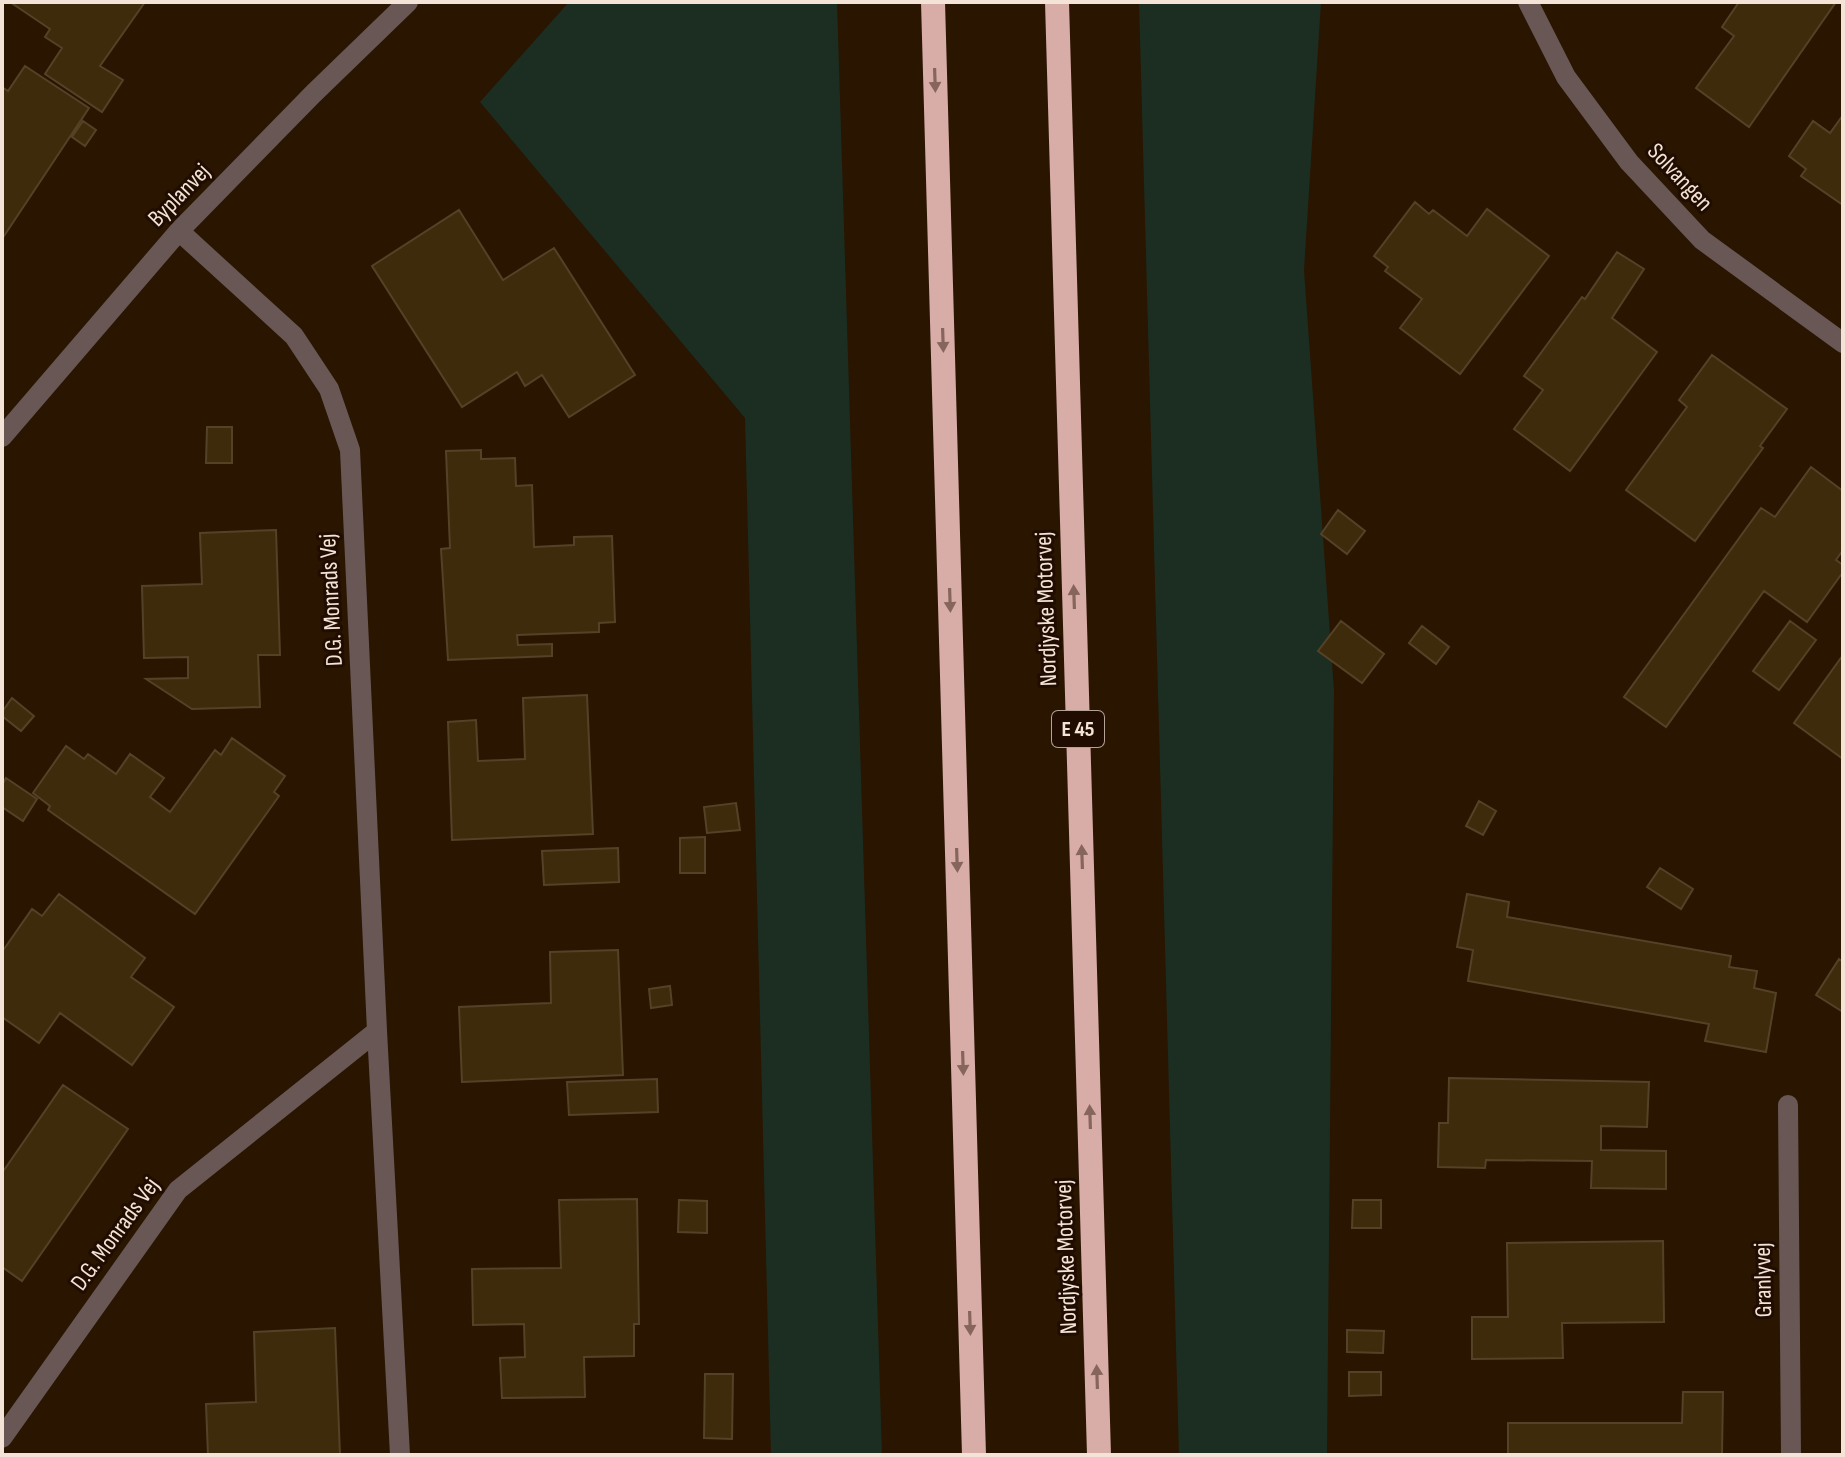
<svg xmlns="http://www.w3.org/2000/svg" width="1845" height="1457" font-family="'Sofia Sans Condensed',sans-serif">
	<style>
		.green { fill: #1c2e22 }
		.building { fill: #3e2b0c; stroke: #544227; stroke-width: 2 }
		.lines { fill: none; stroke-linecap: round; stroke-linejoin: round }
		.minor { stroke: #695755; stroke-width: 20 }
		.highway { stroke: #d9ada7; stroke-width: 24 }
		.oneway { fill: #86655c }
		.labels { text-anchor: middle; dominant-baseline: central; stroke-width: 6; stroke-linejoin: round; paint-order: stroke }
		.shield { fill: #200c00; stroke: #b4a396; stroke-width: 2 }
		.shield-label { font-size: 22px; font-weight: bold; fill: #f3e4d7 }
		.street-label { font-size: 24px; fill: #f3e4d7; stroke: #200c00 }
	</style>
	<rect width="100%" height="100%" fill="#2a1501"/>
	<path class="green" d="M 569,2 L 837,2 L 882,1455 L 771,1455 L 745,418 L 480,102 Z
		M 1139,2 L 1321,2 L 1304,270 L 1334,691 L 1327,1455 L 1179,1455 Z"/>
	<path class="building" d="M 10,2 L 145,2 L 100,66 L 123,80 L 102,112 L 45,74 L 62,48 L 45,37 L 50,29 Z
		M 1739,2 L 1836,2 L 1749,127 L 1696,88 L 1734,36 L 1722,27 Z
		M 25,66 L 89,108 L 2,239 L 2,87 L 8,91 Z
		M 1843,115 L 1843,205 L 1801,176 L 1806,169 L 1789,156 L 1813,121 L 1830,133 Z
		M 83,121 L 96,130 L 85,146 L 72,137 Z
		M 1415,202 L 1429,214 L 1433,210 L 1467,236 L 1487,209 L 1549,256 L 1460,374 L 1400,328 L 1422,299 L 1385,271 L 1388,267 L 1374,256 Z
		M 459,210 L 503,280 L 554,248 L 635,375 L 569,417 L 542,375 L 525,386 L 517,372 L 462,407 L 372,266 Z
		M 1617,252 L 1644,269 L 1612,318 L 1657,352 L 1570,471 L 1514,429 L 1543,390 L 1524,376 L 1582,297 L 1585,299 Z
		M 1712,355 L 1787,409 L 1760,446 L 1763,448 L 1695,541 L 1626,490 L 1687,407 L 1679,400 Z
		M 207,427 L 232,427 L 232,463 L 206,463 Z
		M 481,450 L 481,459 L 515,458 L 516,486 L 532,485 L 534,547 L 574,545 L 574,537 L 612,536 L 615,622 L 599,623 L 599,632 L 517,635 L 518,645 L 552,644 L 552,656 L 448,660 L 441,549 L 450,548 L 446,451 Z
		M 1811,467 L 1843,491 L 1843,550 L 1836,560 L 1843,565 L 1843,572 L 1807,622 L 1764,591 L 1666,727 L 1624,697 L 1761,508 L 1775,517 Z
		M 1338,510 L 1365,531 L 1347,554 L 1321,534 Z
		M 276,530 L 280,655 L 258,655 L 260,707 L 192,709 L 146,679 L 188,678 L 188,657 L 144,658 L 142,586 L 202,584 L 200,533 Z
		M 1341,621 L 1384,654 L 1362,683 L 1318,651 Z
		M 1790,621 L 1816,640 L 1779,690 L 1753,671 Z
		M 1422,626 L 1449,647 L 1436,664 L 1409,643 Z
		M 1843,655 L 1843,759 L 1794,723 Z
		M 587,695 L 593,834 L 452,840 L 448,722 L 476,720 L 478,761 L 525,759 L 523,698 Z
		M 12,698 L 34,716 L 21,731 L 2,716 L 2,712 Z
		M 232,738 L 285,776 L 274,792 L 279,796 L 195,914 L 48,810 L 50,806 L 33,793 L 66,746 L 84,759 L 88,754 L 116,774 L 130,754 L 164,778 L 150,797 L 170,812 L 215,750 L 221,755 Z
		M 6,778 L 37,799 L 23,821 L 2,807 L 2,785 Z
		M 1479,801 L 1496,811 L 1483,835 L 1466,826 Z
		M 736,803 L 740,830 L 707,833 L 704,807 Z
		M 705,837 L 705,873 L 680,873 L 680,838 Z
		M 618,848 L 619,882 L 544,885 L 542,851 Z
		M 1660,868 L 1693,889 L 1681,909 L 1647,887 Z
		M 59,894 L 145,958 L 131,977 L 174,1007 L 132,1065 L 60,1013 L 39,1043 L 2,1017 L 2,952 L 32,909 L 42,916 Z
		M 1467,894 L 1509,902 L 1507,917 L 1731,956 L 1729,967 L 1757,971 L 1754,988 L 1776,993 L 1766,1052 L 1705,1041 L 1709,1024 L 1468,981 L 1473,950 L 1457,947 Z
		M 618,950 L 623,1075 L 462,1082 L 459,1007 L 551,1003 L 550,952 Z
		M 1839,959 L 1843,962 L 1843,1012 L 1816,995 Z
		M 670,986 L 672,1005 L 651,1008 L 649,989 Z
		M 1449,1078 L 1649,1082 L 1647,1127 L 1601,1126 L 1601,1150 L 1666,1151 L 1666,1189 L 1591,1188 L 1592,1161 L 1486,1160 L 1485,1168 L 1438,1167 L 1439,1123 L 1448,1123 Z
		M 657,1079 L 658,1112 L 569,1115 L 567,1082 Z
		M 63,1085 L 128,1129 L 22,1281 L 2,1267 L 2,1173 Z
		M 637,1199 L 639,1324 L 634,1324 L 634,1356 L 584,1357 L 585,1397 L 502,1398 L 500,1358 L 525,1357 L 524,1324 L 473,1325 L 472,1269 L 561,1268 L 559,1200 Z
		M 679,1200 L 707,1201 L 707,1233 L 678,1232 Z
		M 1353,1200 L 1381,1200 L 1381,1228 L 1352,1228 Z
		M 1663,1241 L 1664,1322 L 1562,1323 L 1563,1358 L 1472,1359 L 1472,1317 L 1508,1317 L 1507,1243 Z
		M 335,1328 L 340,1455 L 208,1455 L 206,1404 L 256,1402 L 254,1332 Z
		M 1347,1330 L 1384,1331 L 1383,1353 L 1347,1352 Z
		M 1349,1372 L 1381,1372 L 1381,1395 L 1349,1396 Z
		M 705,1374 L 733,1374 L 732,1439 L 704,1438 Z
		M 1683,1392 L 1723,1392 L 1722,1455 L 1508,1455 L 1508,1423 L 1682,1423 Z"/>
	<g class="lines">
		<path class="minor" d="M 1528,2 L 1566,77 L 1629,162 L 1702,240 L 1843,343
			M 179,231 L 294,336 L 329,389 L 350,450 L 377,1031 L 400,1455
			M 2,437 L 179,231 L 313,94 L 408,2
			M 1788,1105 L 1791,1455
			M 2,1438 L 178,1190 L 377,1031"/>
		<path class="highway" d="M 933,2 L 974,1455
			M 1057,2 L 1099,1455"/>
	</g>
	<defs><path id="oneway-solid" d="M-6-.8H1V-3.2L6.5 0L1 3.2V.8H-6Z" transform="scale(2)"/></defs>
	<g class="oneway">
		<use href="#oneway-solid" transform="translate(935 80) rotate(88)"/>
		<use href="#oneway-solid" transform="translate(943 340) rotate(88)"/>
		<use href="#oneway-solid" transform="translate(1074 597) rotate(-92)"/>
		<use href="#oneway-solid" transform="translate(950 600) rotate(88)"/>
		<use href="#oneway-solid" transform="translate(1082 857) rotate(-92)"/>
		<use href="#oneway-solid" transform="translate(957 860) rotate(88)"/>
		<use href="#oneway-solid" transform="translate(963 1063) rotate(88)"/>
		<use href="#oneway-solid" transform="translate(1090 1117) rotate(-92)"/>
		<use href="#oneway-solid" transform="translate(970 1323) rotate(88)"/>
		<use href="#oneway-solid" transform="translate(1097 1377) rotate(-92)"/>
	</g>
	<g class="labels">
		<rect class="shield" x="1052" y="711" width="52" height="36" rx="6"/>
		<g class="shield-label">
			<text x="1078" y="729">E 45</text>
		</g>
		<g class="street-label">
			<text transform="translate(1680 177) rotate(47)">Solvangen</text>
			<text transform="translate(179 195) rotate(-46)">Byplanvej</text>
			<text transform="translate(331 600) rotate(-93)">D.G. Monrads Vej</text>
			<text transform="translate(1046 609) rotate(-92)">Nordjyske Motorvej</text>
			<text transform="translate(115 1234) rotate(-54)">D.G. Monrads Vej</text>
			<text transform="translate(1066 1257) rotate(-92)">Nordjyske Motorvej</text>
			<text transform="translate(1763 1280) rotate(-91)">Granlyvej</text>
		</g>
	</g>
	<rect width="1845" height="1457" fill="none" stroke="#f3e4d7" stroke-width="8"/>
</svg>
